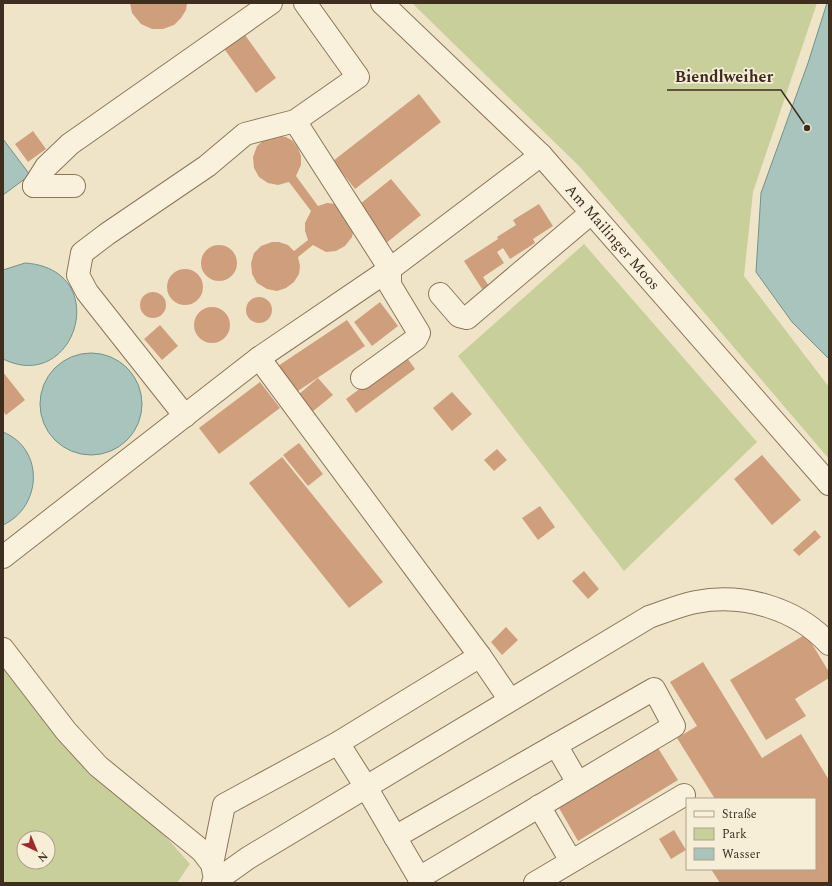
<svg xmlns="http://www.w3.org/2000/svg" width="832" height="886" font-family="Spectral,serif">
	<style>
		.green { fill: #c9cf9b; fill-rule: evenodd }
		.water { fill: #a9c4bc; stroke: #6f938a }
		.building { fill: #cf9f7d }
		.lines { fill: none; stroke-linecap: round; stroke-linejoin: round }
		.minor-casing { stroke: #8d765c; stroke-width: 24 }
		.minor { stroke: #faf1dc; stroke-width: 22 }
		.labels { text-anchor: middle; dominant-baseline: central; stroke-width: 3.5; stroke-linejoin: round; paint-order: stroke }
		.street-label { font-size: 15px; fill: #3d2e20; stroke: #f7eed8 }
		.leader { fill: none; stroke: #3d2e20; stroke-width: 1.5 }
		.callout-dot { fill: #3d2e20; stroke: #f7eed8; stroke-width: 1.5 }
		.callout-label { font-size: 16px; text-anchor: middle; font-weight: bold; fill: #3d2e20; stroke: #f7eed8; stroke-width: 3.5; stroke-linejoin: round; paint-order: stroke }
	</style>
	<rect width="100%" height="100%" fill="#f0e4c8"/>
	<path class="green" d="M 412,3 L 817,3 L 753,192 L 744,276 L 829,387 L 829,459 L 580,167 Z
		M 584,244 L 757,442 L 624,571 L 458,356 Z
		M 3,653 L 190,864 L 177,883 L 3,883 ZM 24,838 L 48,838 L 48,862 L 24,862 Z"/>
	<path class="water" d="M 827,3 L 829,3 L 829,359 L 792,322 L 756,272 L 761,193 L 808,63 Z
		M 3,139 L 30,175 L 3,195 Z
		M 25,263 C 114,269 76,395 3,359 L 3,270 Z
		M40 404a51 51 0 1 1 102 0a51 51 0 1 1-102 0Z
		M 3,432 C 45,449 42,507 3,525 Z"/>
	<path class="building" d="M 130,3 L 187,3 L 186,10 L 181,18 L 174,25 L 163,29 L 152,29 L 141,24 L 132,13 Z
		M 240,28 L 276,78 L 256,93 L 220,43 Z
		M 419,94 L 441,122 L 355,189 L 333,161 Z
		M 33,131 L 46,149 L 28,162 L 15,144 Z
		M 276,135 L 286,137 L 293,141 L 298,148 L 301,156 L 301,165 L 296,176 L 318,206 L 327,203 L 337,204 L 354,228 L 352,237 L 345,246 L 336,251 L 326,252 L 313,245 L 298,257 L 300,266 L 299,274 L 294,282 L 286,288 L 277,291 L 267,289 L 257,283 L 252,274 L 251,263 L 254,253 L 261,246 L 272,242 L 279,242 L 288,245 L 294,251 L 308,240 L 305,231 L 305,223 L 311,211 L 289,182 L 278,185 L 268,183 L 259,177 L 254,168 L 253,157 L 257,146 L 266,138 Z
		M 391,179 L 421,215 L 385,244 L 355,208 Z
		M 539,204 L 553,226 L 533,239 L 535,243 L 510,259 L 503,248 L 497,252 L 504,263 L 483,277 L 489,286 L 482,289 L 464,261 L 498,239 L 497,237 L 516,225 L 513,220 Z
		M201 263a18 18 0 1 1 36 0a18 18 0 1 1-36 0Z
		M167 287a18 18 0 1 1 36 0a18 18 0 1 1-36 0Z
		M140 305a13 13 0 1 1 26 0a13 13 0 1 1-26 0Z
		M246 310a13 13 0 1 1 26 0a13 13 0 1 1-26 0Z
		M 380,302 L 398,326 L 372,346 L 354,322 Z
		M194 325a18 18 0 1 1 36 0a18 18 0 1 1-36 0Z
		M 347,320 L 365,346 L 295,393 L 278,366 Z
		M 160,325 L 178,346 L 162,360 L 144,339 Z
		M 405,355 L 415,369 L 356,413 L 346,399 Z
		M 3,372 L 25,400 L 6,415 L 3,411 Z
		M 318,378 L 333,395 L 312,412 L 298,395 Z
		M 260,382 L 280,408 L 219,454 L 199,428 Z
		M 452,392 L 472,414 L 452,431 L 433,408 Z
		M 299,443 L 323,474 L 308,486 L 283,455 Z
		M 497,449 L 507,460 L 494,471 L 484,460 Z
		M 762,455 L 801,500 L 772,525 L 734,479 Z
		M 282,457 L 383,582 L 349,608 L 249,483 Z
		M 540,506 L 555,527 L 538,540 L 522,518 Z
		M 815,530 L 821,537 L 799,556 L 793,550 Z
		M 584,571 L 599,589 L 588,599 L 572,581 Z
		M 506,627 L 518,640 L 502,655 L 491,642 Z
		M 806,634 L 829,672 L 829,678 L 795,699 L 806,716 L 766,740 L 730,680 Z
		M 703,662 L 762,758 L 801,734 L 829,780 L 829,883 L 720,883 L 711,869 L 815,869 L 815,799 L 715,799 L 677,738 L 697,726 L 670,682 Z
		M 658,748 L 678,780 L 578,841 L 559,808 Z
		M 674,830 L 686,850 L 671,859 L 659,839 Z"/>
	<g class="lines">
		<defs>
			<g id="minor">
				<path id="s1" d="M 382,3 L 541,155 L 829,484"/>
				<path d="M 295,121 L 390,269 L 390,285 L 419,333 L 416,339 L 362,378"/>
				<path d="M 34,186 L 46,167 L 70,144 L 271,3"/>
				<path d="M 34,186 L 74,186"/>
				<path d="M 440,294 L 459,316 L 467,318 L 591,213"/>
				<path d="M 259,358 L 390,269 L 541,155"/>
				<path d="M 185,416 L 87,292 L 78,275 L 82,253 L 107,234 L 207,166 L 245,134 L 295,121 L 358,77 L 305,3"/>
				<path d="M 3,557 L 259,358 L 480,656 L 510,700"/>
				<path d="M 3,649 L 66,731 L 98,766 L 202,851 L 212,864 L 214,874"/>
				<path d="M 338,743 L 366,787 L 422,883"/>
				<path d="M 556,745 L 578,783"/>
				<path d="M 539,806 L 571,861"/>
				<path d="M 395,837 L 654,689 L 674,726 L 419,878"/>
				<path d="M 212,864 L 224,805 L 338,743 L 480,656"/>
				<path d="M 213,883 L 248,858 L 649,617 C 664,612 680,605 696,602 C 743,593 796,608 829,644"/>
				<path d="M 535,883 L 684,795"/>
			</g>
		</defs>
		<use href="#minor" class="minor-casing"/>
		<use href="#minor" class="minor"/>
	</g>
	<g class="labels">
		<g class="street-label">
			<text stroke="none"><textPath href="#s1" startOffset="329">Am Mailinger Moos</textPath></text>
		</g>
	</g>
	<path class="leader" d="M807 128L781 90H667"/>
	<circle class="callout-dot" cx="807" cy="128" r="4"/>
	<g class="callout-label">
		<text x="724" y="82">Biendlweiher</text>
	</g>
	<rect width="832" height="886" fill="none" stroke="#3d2e20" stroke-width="8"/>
	<rect x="686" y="798" width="130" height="72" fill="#f7eed8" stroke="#ada18e"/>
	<rect x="694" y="811" width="20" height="6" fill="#faf1dc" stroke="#ada18e"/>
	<text x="722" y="818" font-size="12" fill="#3d2e20">Straße</text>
	<rect x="694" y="828" width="20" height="12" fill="#c9cf9b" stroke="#ada18e"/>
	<text x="722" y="838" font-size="12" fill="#3d2e20">Park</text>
	<rect x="694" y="848" width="20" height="12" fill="#a9c4bc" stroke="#ada18e"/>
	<text x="722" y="858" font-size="12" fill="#3d2e20">Wasser</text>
	<g transform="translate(36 850) rotate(136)"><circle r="19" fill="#f7eed8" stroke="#ada18e"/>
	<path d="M0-3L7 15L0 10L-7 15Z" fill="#9e2a2b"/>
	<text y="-6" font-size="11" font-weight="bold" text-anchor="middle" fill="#3d2e20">N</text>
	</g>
</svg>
